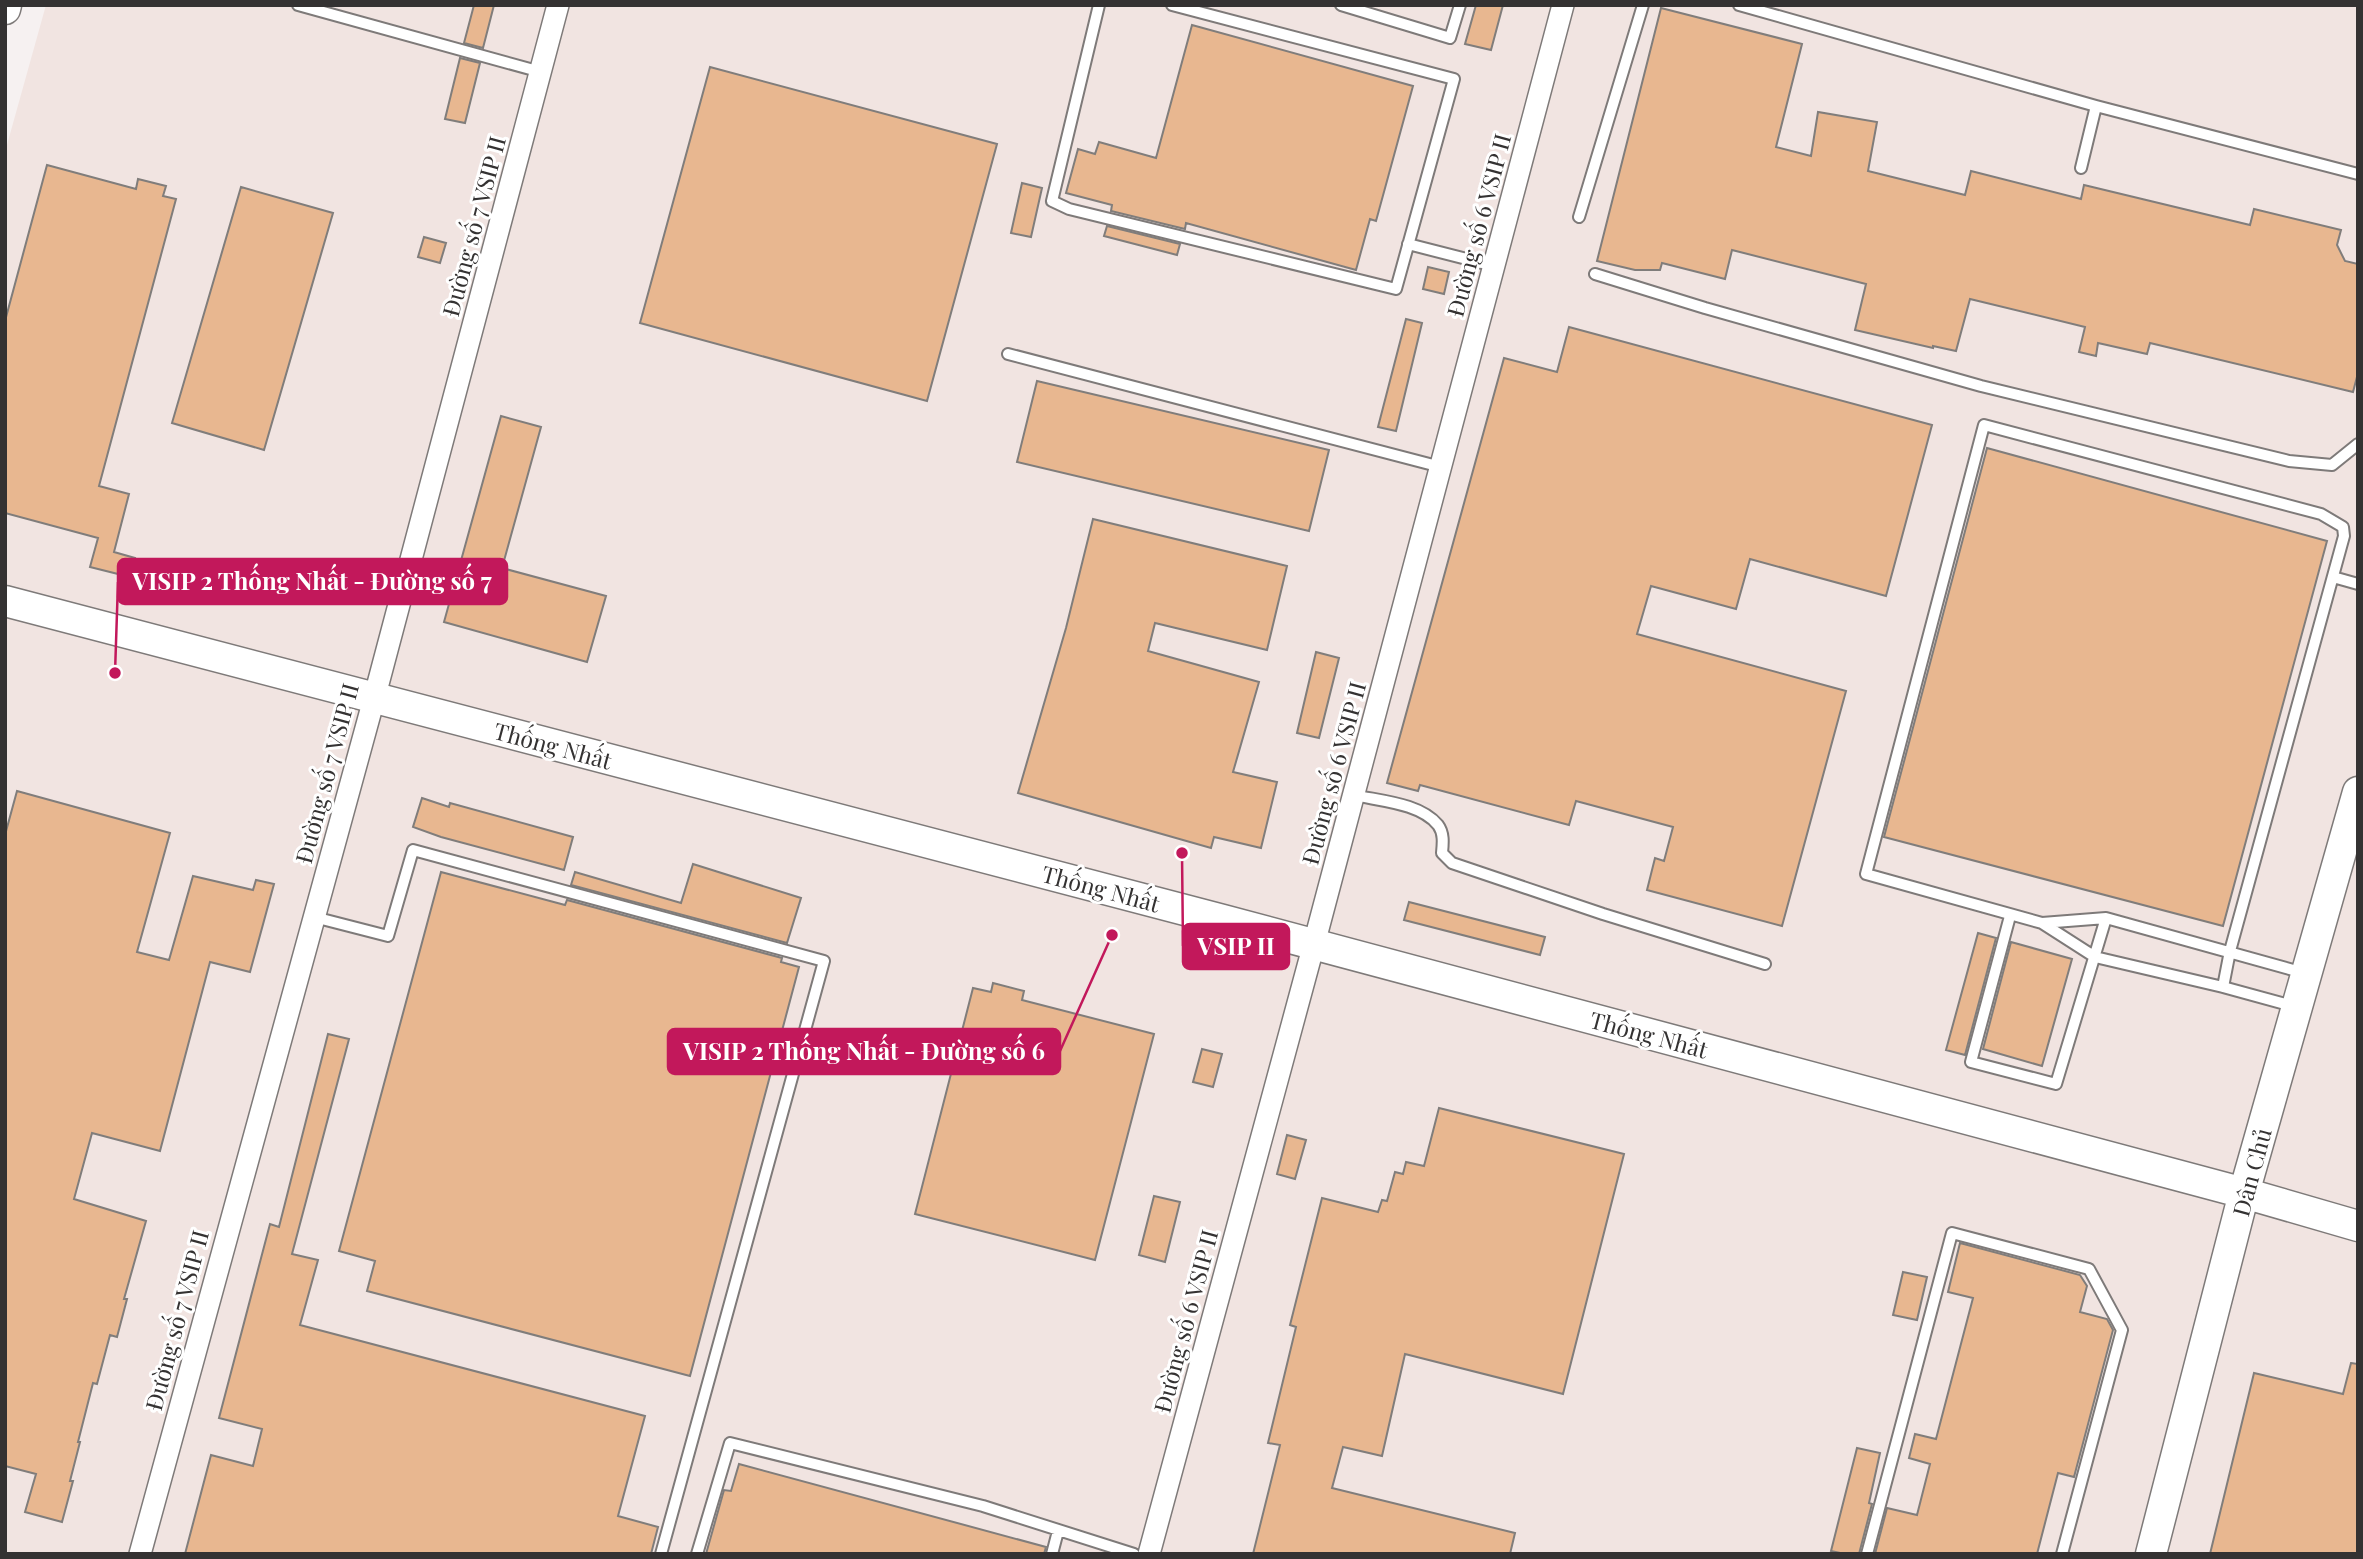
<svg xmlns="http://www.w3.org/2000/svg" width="2363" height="1559" font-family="'Playfair Display',serif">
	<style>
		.built { fill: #f1e4e1 }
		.building { fill: #e8b790; stroke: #807d7b; stroke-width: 2 }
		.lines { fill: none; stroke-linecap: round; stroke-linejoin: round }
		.lane-casing { stroke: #7e7a79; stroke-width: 14 }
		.street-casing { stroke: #7e7a79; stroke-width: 24 }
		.secondary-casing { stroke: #7e7a79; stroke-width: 33 }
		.lane { stroke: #fff; stroke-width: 10 }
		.street { stroke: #fff; stroke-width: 21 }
		.secondary { stroke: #fff; stroke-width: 30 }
		.labels { text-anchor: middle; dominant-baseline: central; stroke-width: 6; stroke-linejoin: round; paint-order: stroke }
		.street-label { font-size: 23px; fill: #343232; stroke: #fff }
		.leader { fill: none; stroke: #c2185b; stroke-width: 2.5 }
		.callout-dot { fill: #c2185b; stroke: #fff; stroke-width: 2.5 }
		.callout { fill: #c2185b; stroke: #c2185b; stroke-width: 2.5 }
		.callout-label { font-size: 24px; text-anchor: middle; font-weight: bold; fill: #fff }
	</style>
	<rect width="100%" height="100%" fill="#f6f1f1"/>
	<path class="built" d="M 46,5 L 2358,5 L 2358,1554 L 5,1554 L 5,152 Z"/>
	<path class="building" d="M 474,5 L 494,5 L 483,48 L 464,43 Z
		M 1476,5 L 1503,5 L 1491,50 L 1465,44 Z
		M 1661,8 L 1802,44 L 1776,147 L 1811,156 L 1818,112 L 1877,122 L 1868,171 L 1965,195 L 1971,171 L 2081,199 L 2084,185 L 2250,225 L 2254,209 L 2341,230 L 2337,245 L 2345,261 L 2358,264 L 2358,373 L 2353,392 L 2150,343 L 2147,354 L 2098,343 L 2096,356 L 2079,352 L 2085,327 L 1970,299 L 1956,351 L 1933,346 L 1933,348 L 1855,330 L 1866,284 L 1732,250 L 1725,279 L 1662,263 L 1660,270 L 1635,270 L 1597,261 Z
		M 1192,25 L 1413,86 L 1376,221 L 1370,219 L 1356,270 L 1186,223 L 1185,229 L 1111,211 L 1112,205 L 1066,193 L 1078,149 L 1095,154 L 1099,142 L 1156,158 Z
		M 460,58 L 480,63 L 465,123 L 445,119 Z
		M 710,67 L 997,144 L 927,401 L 640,323 Z
		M 47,165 L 136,189 L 138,179 L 166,186 L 163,196 L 176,199 L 99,486 L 129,494 L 114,552 L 135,558 L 130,577 L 90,567 L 98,538 L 5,513 L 5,321 Z
		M 1022,183 L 1042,188 L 1031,237 L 1011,233 Z
		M 241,187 L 333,213 L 264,450 L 172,423 Z
		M 1107,226 L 1180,244 L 1177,255 L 1104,236 Z
		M 424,237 L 446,243 L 440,263 L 418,257 Z
		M 1428,267 L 1449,272 L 1444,294 L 1423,289 Z
		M 1406,319 L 1422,323 L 1396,431 L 1378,427 Z
		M 1569,327 L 1932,425 L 1886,596 L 1750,559 L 1736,609 L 1651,586 L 1637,634 L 1846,691 L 1782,926 L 1647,890 L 1655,858 L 1664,861 L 1673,827 L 1576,801 L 1569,825 L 1420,785 L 1418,791 L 1387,783 L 1504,358 L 1557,372 Z
		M 1037,381 L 1329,450 L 1309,531 L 1017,462 Z
		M 501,416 L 541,427 L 502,568 L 606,596 L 587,662 L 444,622 Z
		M 1987,448 L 2327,541 L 2223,926 L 1884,837 Z
		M 1093,519 L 1287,566 L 1267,650 L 1155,623 L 1148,651 L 1259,682 L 1233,772 L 1277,782 L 1261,848 L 1214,837 L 1211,848 L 1018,793 L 1066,628 Z
		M 1316,652 L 1339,658 L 1319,738 L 1297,733 Z
		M 17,791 L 170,833 L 137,952 L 169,960 L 193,876 L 253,890 L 256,880 L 274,884 L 250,972 L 210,962 L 160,1151 L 92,1133 L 74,1199 L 146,1221 L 124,1299 L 127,1299 L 117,1337 L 110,1335 L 97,1384 L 93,1383 L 78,1442 L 80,1442 L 70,1481 L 73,1481 L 62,1522 L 25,1512 L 36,1474 L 5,1466 L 5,835 Z
		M 422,798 L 449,807 L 450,803 L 573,837 L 564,870 L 441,837 L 413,827 Z
		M 693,864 L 801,898 L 787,943 L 571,885 L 575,872 L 681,903 Z
		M 441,872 L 565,905 L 567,900 L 782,958 L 781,962 L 799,967 L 690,1376 L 367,1291 L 375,1261 L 339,1251 Z
		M 1409,902 L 1545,937 L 1540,955 L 1404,920 Z
		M 1978,933 L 1996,938 L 1965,1055 L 1946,1050 Z
		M 2011,942 L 2072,959 L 2042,1066 L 1983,1049 Z
		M 993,983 L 1024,991 L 1022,1000 L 1154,1034 L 1095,1260 L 915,1214 L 973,988 L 991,992 Z
		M 328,1034 L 349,1039 L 292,1254 L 318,1260 L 300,1325 L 645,1416 L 618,1516 L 658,1527 L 651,1554 L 185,1554 L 211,1455 L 253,1466 L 262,1429 L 219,1418 L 270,1224 L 279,1227 Z
		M 1202,1049 L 1222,1054 L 1213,1087 L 1193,1082 Z
		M 1439,1108 L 1624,1154 L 1563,1394 L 1405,1354 L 1382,1456 L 1343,1447 L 1332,1488 L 1515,1533 L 1510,1554 L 1253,1554 L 1280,1445 L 1268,1443 L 1296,1327 L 1290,1325 L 1322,1198 L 1378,1212 L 1382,1200 L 1387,1201 L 1395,1172 L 1403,1174 L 1406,1162 L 1424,1166 Z
		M 1287,1135 L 1306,1140 L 1295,1179 L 1277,1174 Z
		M 1154,1196 L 1180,1202 L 1165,1262 L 1139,1255 Z
		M 1960,1243 L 2080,1275 L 2087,1286 L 2080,1312 L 2107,1319 L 2113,1330 L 2074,1477 L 2058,1473 L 2037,1554 L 1875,1554 L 1887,1508 L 1917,1515 L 1930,1464 L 1909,1458 L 1915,1434 L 1936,1439 L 1973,1298 L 1948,1292 Z
		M 1903,1272 L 1927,1277 L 1917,1320 L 1893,1315 Z
		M 2351,1363 L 2358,1364 L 2358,1554 L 2210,1554 L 2254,1373 L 2343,1394 Z
		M 1857,1448 L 1880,1453 L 1869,1503 L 1872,1504 L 1859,1554 L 1845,1554 L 1831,1551 Z
		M 739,1464 L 1046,1547 L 1044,1554 L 706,1554 L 724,1490 L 731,1491 Z"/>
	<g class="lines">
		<defs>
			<path id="lane" d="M 298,5 L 541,72
				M 1099,5 L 1052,201 L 1069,209 L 1396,289 L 1454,79 L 1172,5
				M 1341,5 L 1450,38 L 1460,5
				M 1739,5 L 2096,106 L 2358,174
				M 2081,168 L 2096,106
				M 1579,217 L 1643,5
				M 1408,244 L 1494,266
				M 1595,274 L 1705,308 L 1981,386 L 2289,461 L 2332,465 L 2358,444
				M 1008,354 L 1441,467
				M 2333,577 L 2358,584
				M 1354,795 C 1380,801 1420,803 1438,825 C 1444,833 1443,843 1442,853 L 1452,863 L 1603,914 L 1765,964
				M 2010,916 L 1971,1062 L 2056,1084 L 2106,918
				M 314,917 L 388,936 L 413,850 L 824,961 L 661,1554
				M 2042,923 L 2095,957 L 2223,987 L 2296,1007
				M 2223,987 L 2230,951 L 2344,536 L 2343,527 L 2321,514 L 1984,425 L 1866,874 L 2042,923 L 2106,918 L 2304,973
				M 697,1554 L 730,1443 L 983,1506 L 1134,1554
				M 1052,1554 L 1058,1531
				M 1867,1554 L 1952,1233 L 2089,1269 L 2122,1330 L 2062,1554"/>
			<path id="street" d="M 140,1554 L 374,699 L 558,5
				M 1149,1554 L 1314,944 L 1563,5"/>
			<path id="secondary" d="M 5,9 L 6,5
				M 5,601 L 1223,920 L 2244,1193 L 2358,1226
				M 2151,1554 L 2244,1193 L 2358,792"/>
		</defs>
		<use href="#lane" class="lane-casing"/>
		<use href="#street" class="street-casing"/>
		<use href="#secondary" class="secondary-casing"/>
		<use href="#lane" class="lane"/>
		<use href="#street" class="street"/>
		<use href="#secondary" class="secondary"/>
	</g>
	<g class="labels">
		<g class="street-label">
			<text transform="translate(1478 225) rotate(-75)">Đường số 6 VSIP II</text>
			<text transform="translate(473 226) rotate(-75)">Đường số 7 VSIP II</text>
			<text transform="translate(553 745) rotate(15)">Thống Nhất</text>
			<text transform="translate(326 773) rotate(-75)">Đường số 7 VSIP II</text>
			<text transform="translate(1333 773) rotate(-75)">Đường số 6 VSIP II</text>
			<text transform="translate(1101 888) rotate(15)">Thống Nhất</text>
			<text transform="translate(1649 1034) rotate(15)">Thống Nhất</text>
			<text transform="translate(2251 1172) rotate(-75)">Dân Chủ</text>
			<text transform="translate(176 1320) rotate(-75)">Đường số 7 VSIP II</text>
			<text transform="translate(1185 1321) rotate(-75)">Đường số 6 VSIP II</text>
		</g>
	</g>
	<path class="leader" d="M115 673L118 582M1182 853L1183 946M1112 935L1060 1051"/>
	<g class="callout-dot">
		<circle cx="115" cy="673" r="7"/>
		<circle cx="1182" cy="853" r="7"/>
		<circle cx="1112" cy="935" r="7"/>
	</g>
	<g class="callout">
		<rect x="118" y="559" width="389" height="45" rx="7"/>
		<rect x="1183" y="924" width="106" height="45" rx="7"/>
		<rect x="668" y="1029" width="392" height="45" rx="7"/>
	</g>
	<g class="callout-label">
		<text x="312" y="590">VISIP 2 Thống Nhất - Đường số 7</text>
		<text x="1236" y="955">VSIP II</text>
		<text x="864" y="1060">VISIP 2 Thống Nhất - Đường số 6</text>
	</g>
	<rect width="2363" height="1559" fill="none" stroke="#343232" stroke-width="14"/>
</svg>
